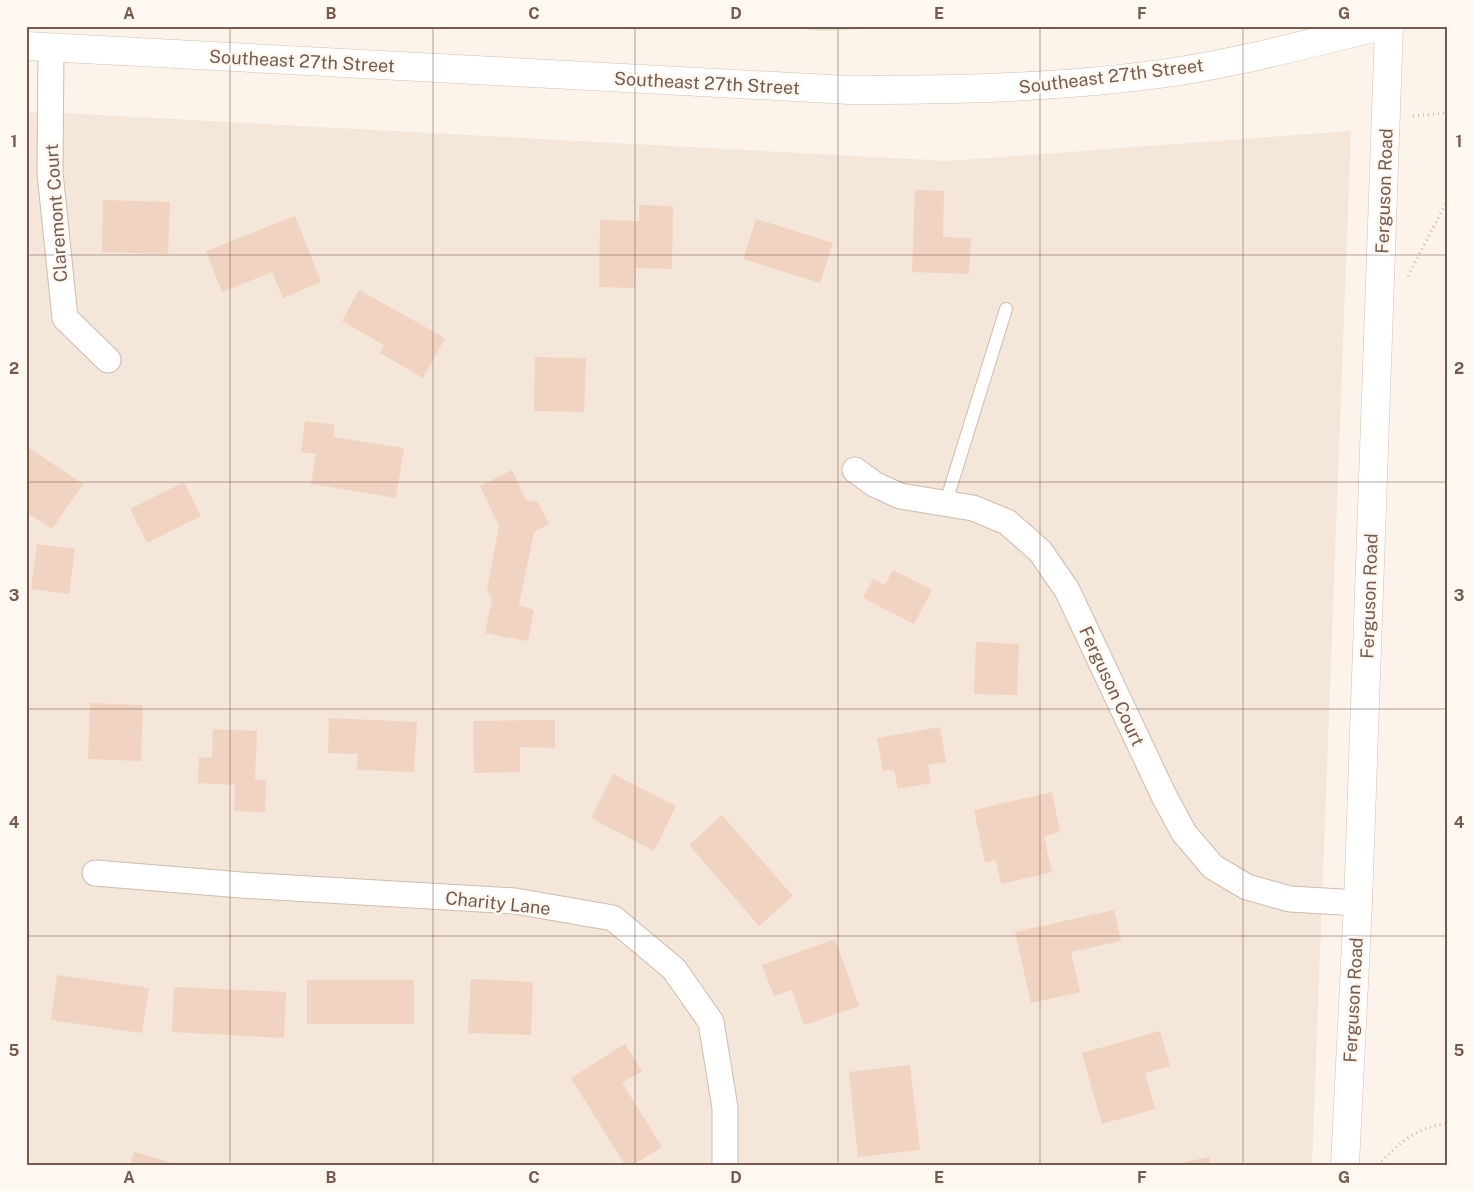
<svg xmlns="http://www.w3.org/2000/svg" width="1473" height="1191" font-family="'Public Sans',sans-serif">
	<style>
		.residential { fill: #f4e6d8 }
		.green { fill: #d7eac8 }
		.building { fill: #f1d3c2 }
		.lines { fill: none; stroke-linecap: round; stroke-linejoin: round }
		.lane-casing { stroke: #cebcaf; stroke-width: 14 }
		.street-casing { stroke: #cebcaf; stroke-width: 27 }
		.secondary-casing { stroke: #d4beaf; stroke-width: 29 }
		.path { stroke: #d6b6a5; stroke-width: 3; stroke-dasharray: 1 4; stroke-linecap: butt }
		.lane { stroke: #fff; stroke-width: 12 }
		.street { stroke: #fff; stroke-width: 25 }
		.secondary { stroke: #fff; stroke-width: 28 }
		.grid { fill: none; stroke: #775a4d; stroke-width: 1; stroke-opacity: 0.55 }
		.labels { text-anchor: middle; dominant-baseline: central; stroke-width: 5; stroke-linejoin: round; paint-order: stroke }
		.street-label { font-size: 18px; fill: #775a4d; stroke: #fff8f0 }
		.neatline { fill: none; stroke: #775a4d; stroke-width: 2 }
		.grid-label { font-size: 16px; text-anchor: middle; font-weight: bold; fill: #775a4d }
	</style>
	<rect width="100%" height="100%" fill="#fcf4ea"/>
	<path class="residential" d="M 26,111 L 947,161 L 1351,131 L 1312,1165 L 26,1165 Z"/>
	<path class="green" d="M 775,26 L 924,26 L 822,31 Z"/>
	<path class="building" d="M 915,190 L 944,191 L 943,237 L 971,238 L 969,274 L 912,272 Z
		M 103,200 L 170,202 L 168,254 L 102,252 Z
		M 639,205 L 673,206 L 672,269 L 636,268 L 635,288 L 599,287 L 600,220 L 639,221 Z
		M 295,216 L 321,282 L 283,298 L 272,272 L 222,292 L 206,251 Z
		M 756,219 L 833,243 L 820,283 L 743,259 Z
		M 359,290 L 445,338 L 423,378 L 380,353 L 384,345 L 342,321 Z
		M 535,357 L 586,358 L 584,412 L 534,411 Z
		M 305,421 L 335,425 L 333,437 L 404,448 L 396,498 L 311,484 L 316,454 L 301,452 Z
		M 26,446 L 83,484 L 52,529 L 26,512 Z
		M 512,470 L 526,500 L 538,502 L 549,524 L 534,532 L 519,605 L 534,610 L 528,641 L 485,633 L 492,600 L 487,589 L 499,526 L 480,486 Z
		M 184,482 L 201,516 L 147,543 L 130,509 Z
		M 37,544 L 75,549 L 69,594 L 31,589 Z
		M 893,570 L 932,590 L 914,624 L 863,598 L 873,579 L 885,585 Z
		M 976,642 L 1019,644 L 1017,695 L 974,694 Z
		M 90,703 L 143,705 L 141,761 L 88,759 Z
		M 329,718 L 417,722 L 414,772 L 357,770 L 358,754 L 328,753 Z
		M 555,720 L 555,748 L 520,747 L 520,772 L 474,773 L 473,721 Z
		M 940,727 L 946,762 L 928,765 L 931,783 L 898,789 L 894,770 L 883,771 L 877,738 Z
		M 213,729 L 257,731 L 255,780 L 266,780 L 265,812 L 234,811 L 235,785 L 198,783 L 199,757 L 212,758 Z
		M 613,774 L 676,806 L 654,851 L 591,818 Z
		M 1052,792 L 1060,832 L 1044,836 L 1052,872 L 1001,884 L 996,860 L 985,863 L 974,810 Z
		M 722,815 L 793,896 L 759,926 L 689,845 Z
		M 1114,910 L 1121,941 L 1071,952 L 1080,992 L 1031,1003 L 1015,932 Z
		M 835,939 L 859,1006 L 804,1025 L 792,990 L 774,996 L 762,965 Z
		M 57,975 L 149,988 L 142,1033 L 51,1020 Z
		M 471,979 L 533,982 L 531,1035 L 468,1033 Z
		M 307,980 L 414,980 L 414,1024 L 307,1024 Z
		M 174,987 L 286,992 L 284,1038 L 172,1032 Z
		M 1160,1031 L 1170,1066 L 1145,1073 L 1155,1109 L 1102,1124 L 1082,1053 Z
		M 625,1044 L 642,1071 L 622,1083 L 662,1147 L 633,1165 L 625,1165 L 571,1078 Z
		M 910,1065 L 920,1150 L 858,1157 L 849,1072 Z
		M 134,1152 L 176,1164 L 176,1165 L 130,1165 Z
		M 1209,1157 L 1211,1165 L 1180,1165 L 1180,1163 Z"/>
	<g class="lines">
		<defs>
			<path id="lane" d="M 946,502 L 1006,309"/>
			<path id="street" d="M 51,48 L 50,173 L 65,318 L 108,360
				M 855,470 L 874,484 L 900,496 L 973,508 L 1007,522 L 1040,551 L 1067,590 L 1164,796 L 1184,833 L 1213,867 L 1247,887 L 1290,899 L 1358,903
				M 95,873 L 241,885 L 515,901 L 613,918 L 674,969 L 711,1022 L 725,1108 L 725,1165"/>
			<path id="secondary" d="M 26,46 L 849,90 C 953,90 1056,88 1160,74 C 1235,64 1309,43 1382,26
				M 1345,1165 L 1358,903 L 1389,26"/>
		</defs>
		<use href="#lane" class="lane-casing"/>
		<use href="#street" class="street-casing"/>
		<use href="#secondary" class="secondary-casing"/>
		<path class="path" d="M 1413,116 L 1447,113
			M 1408,276 L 1447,201
			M 1378,1165 C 1398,1144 1417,1126 1447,1124"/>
		<use href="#lane" class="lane"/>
		<use href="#street" class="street"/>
		<use href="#secondary" class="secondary"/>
	</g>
	<path class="grid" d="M 230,26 L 230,1165M 433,26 L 433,1165M 635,26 L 635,1165M 838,26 L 838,1165M 1040,26 L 1040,1165M 1243,26 L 1243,1165M 26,255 L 1447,255M 26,482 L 1447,482M 26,709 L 1447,709M 26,936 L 1447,936"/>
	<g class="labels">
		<g class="street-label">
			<text transform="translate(302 61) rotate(3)">Southeast 27th Street</text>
			<text transform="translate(1111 76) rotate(-7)">Southeast 27th Street</text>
			<text transform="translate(707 83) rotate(3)">Southeast 27th Street</text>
			<text transform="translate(1384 191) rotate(-88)">Ferguson Road</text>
			<text transform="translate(56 213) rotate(-94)">Claremont Court</text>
			<text transform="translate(1369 596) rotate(-88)">Ferguson Road</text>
			<text transform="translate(1112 686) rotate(65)">Ferguson Court</text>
			<text transform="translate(498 903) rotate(6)">Charity Lane</text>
			<text transform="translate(1353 1000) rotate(-87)">Ferguson Road</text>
		</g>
	</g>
	<rect width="1473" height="1191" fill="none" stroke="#fff8f0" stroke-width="55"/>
	<rect x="28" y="28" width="1418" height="1136" class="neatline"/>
	<g class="grid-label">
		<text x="129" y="19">A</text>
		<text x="331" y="19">B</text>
		<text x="534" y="19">C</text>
		<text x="736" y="19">D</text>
		<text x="939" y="19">E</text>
		<text x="1142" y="19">F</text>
		<text x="1344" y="19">G</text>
		<text x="14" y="147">1</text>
		<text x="1459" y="147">1</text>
		<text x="14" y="374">2</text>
		<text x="1459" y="374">2</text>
		<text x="14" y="601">3</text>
		<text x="1459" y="601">3</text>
		<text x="14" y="828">4</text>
		<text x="1459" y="828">4</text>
		<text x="14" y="1056">5</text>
		<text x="1459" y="1056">5</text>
		<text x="129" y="1183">A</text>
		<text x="331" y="1183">B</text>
		<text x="534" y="1183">C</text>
		<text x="736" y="1183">D</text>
		<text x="939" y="1183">E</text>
		<text x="1142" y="1183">F</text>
		<text x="1344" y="1183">G</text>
	</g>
</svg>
